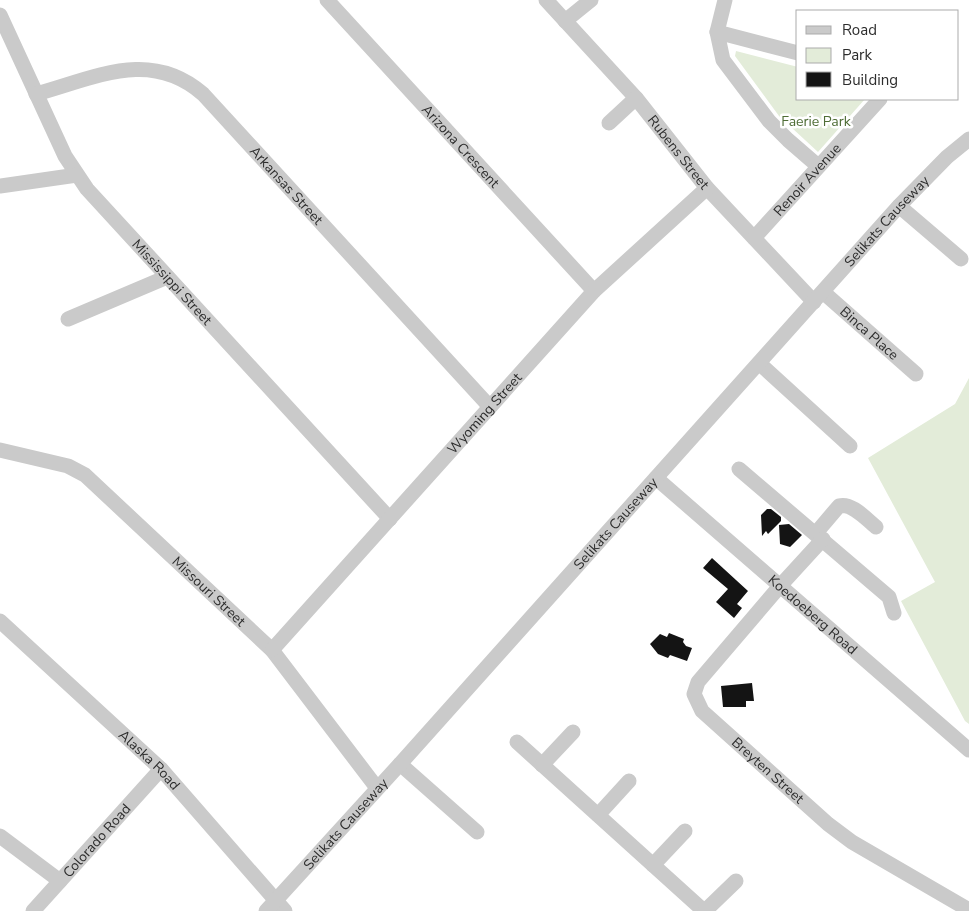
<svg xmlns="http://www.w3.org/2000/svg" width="969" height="911" font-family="'Nunito Sans',sans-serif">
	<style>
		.green { fill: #e3ecd9 }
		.building { fill: #141414 }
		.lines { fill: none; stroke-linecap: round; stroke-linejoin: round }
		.minor { stroke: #cacaca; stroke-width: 15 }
		.labels { text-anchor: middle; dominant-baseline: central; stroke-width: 5; stroke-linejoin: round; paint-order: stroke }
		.park-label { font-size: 14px; fill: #4f6d36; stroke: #fff }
		.street-label { font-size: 14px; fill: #2d2d2d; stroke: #fff }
	</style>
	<rect width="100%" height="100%" fill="#fff"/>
	<path class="green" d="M 736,51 L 798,67 L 798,99 L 865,99 L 818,152 L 779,116 L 735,56 Z
		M 969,378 L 969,724 L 965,721 L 901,601 L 935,582 L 868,458 L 955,404 Z"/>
	<path class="building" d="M 767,509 L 771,509 L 781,517 L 781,521 L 768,534 L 766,531 L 762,536 L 761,515 Z
		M 789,524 L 802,535 L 790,547 L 780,544 L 779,525 Z
		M 712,558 L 748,591 L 737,604 L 742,608 L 734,618 L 716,602 L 728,589 L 703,568 Z
		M 669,633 L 684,639 L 683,642 L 686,646 L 692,648 L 687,661 L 670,655 L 668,658 L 658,654 L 650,644 L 660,634 L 667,637 Z
		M 752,683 L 754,701 L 746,701 L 746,707 L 723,707 L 721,686 Z"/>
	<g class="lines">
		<g class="minor">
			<path id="s1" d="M 327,0 L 594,291"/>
			<path id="s2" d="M 546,0 L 636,98 L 707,188 L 814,302"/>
			<path d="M 725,0 L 717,32 L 723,60 L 769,121 L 788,140 L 818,166"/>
			<path id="s3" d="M 0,15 L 65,156 L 87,189 L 390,519"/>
			<path d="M 565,21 L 591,0"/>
			<path d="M 717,32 L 798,53"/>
			<path id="s4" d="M 36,94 C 95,78 150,48 203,94 L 490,407"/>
			<path d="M 609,123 L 636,98"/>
			<path d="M 0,186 L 77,175"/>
			<path d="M 899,206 L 961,259"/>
			<path id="s5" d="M 754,238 L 880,99"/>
			<path id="s6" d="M 823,292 L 916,374"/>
			<path d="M 68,319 L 167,277"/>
			<path d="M 759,363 L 850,446"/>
			<path id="s7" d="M 0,450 L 68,466 L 85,475 L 272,650 L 377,788"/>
			<path d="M 739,469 L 889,597 L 894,613"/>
			<path id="s8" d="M 656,478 L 969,750"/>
			<path d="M 816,533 L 839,506 C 852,502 867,520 876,527"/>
			<path id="s9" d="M 823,539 L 780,586 L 698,682 L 694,694 L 702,711 L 828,824 L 852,842 L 969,910"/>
			<path id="s10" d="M 0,621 L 161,769 L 285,911"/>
			<path id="s11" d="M 272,650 L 594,291 L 707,188"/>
			<path d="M 517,742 L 704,911"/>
			<path d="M 400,764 L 477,832"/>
			<path d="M 542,765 L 573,732"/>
			<path d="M 598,815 L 629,781"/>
			<path d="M 0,836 L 60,881"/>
			<path d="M 653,865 L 685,831"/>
			<path id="s12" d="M 33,911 L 161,769"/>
			<path id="s13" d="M 266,911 L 400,764 L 899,206 L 947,157 L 969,139"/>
			<path d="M 705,911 L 736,881"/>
		</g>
	</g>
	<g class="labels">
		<g class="park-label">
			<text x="816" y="121">Faerie Park</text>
		</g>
		<g class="street-label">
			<text stroke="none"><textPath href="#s1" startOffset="198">Arizona Crescent</textPath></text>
			<text stroke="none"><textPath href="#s2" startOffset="202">Rubens Street</textPath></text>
			<text stroke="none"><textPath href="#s5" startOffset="79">Renoir Avenue</textPath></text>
			<text stroke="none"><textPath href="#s4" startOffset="300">Arkansas Street</textPath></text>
			<text stroke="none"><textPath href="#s13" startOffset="928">Selikats Causeway</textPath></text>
			<text stroke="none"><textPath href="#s3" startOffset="321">Mississippi Street</textPath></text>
			<text stroke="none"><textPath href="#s6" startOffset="62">Binca Place</textPath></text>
			<text stroke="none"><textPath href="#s11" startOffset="318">Wyoming Street</textPath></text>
			<text stroke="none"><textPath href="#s13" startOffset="522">Selikats Causeway</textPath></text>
			<text stroke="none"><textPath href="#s7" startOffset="259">Missouri Street</textPath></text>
			<text stroke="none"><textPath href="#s8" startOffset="208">Koedoeberg Road</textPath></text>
			<text stroke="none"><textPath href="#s10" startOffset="204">Alaska Road</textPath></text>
			<text stroke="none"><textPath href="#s9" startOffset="310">Breyten Street</textPath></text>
			<text stroke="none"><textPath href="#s13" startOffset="118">Selikats Causeway</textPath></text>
			<text stroke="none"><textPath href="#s12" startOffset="95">Colorado Road</textPath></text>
		</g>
	</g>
	<rect x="796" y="10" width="162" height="90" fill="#ffffff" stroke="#ababab"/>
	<rect x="806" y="26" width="25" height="8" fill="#cacaca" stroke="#ababab"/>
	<text x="842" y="35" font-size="15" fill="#2d2d2d">Road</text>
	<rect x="806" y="48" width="25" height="15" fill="#e3ecd9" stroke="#ababab"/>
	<text x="842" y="60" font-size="15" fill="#2d2d2d">Park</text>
	<rect x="806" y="72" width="25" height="15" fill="#141414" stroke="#ababab"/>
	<text x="842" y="85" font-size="15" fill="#2d2d2d">Building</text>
</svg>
